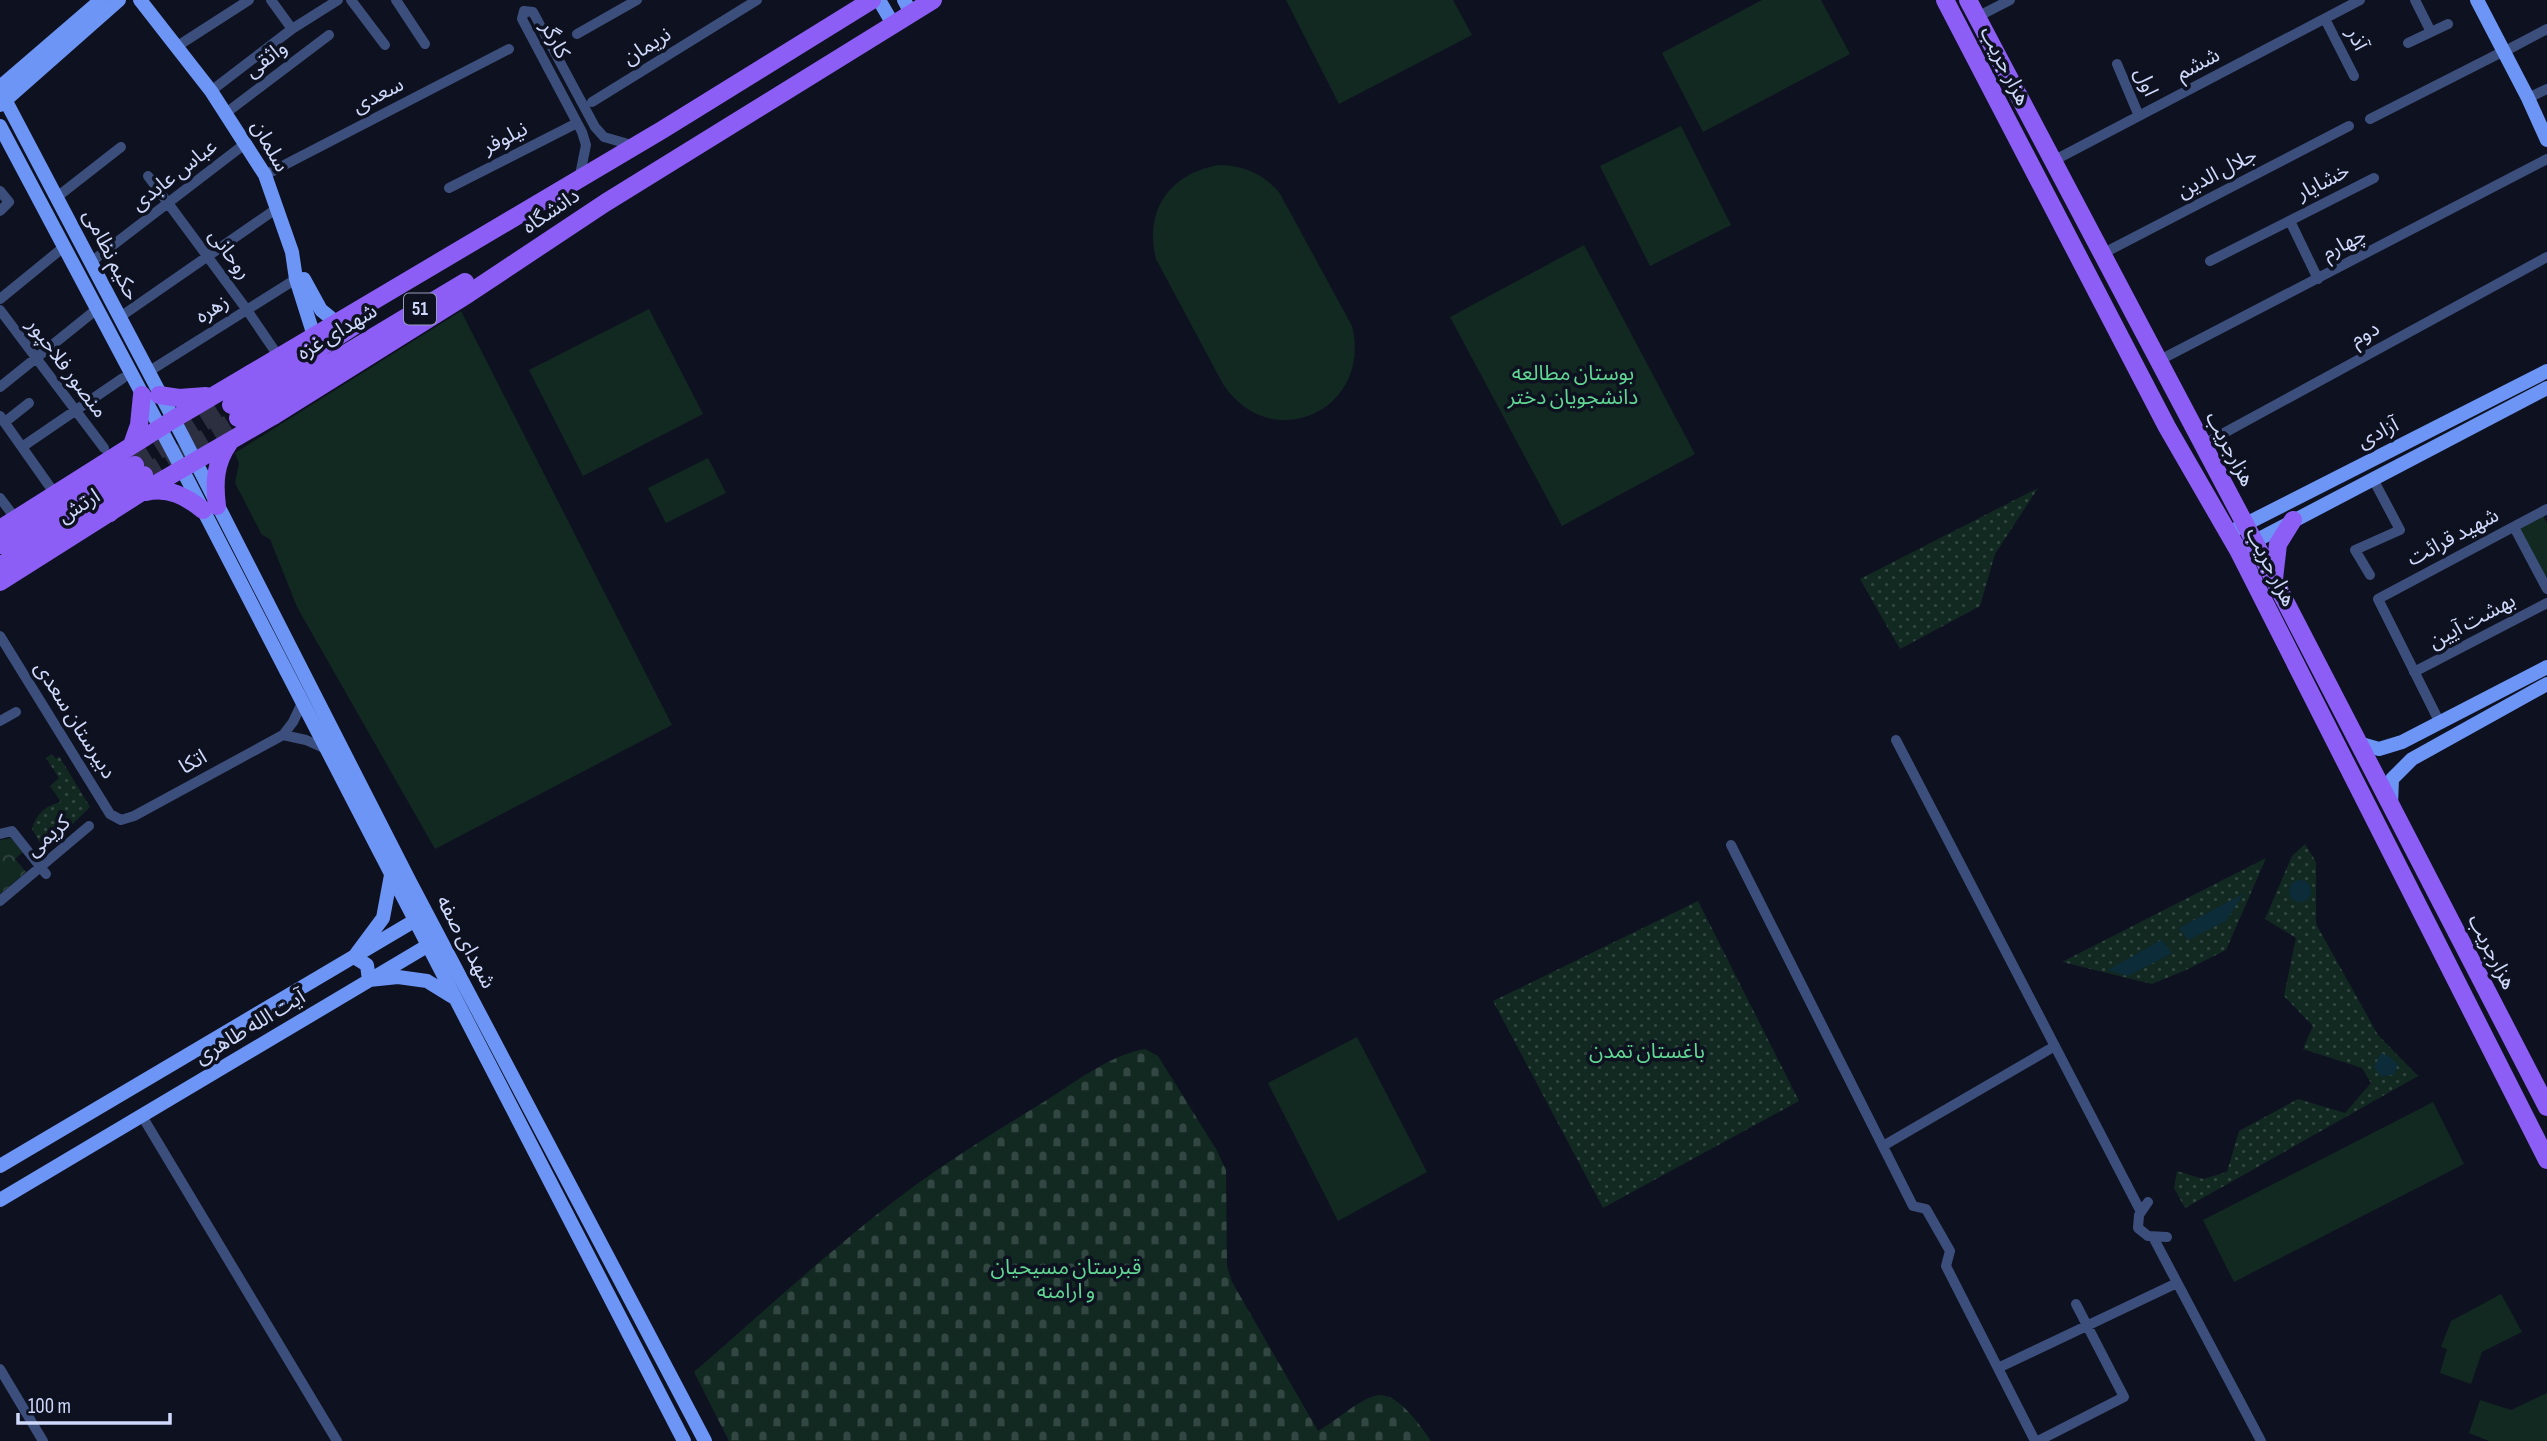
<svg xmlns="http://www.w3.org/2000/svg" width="2547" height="1441" font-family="'Sofia Sans Condensed','Noto Sans Arabic',sans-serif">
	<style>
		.grass { fill: url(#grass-dots) }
		.forest { fill: url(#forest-crowns) }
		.cemetery { fill: url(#cemetery-stones) }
		.park { fill: #122921 }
		.water { fill: #0c2c3a }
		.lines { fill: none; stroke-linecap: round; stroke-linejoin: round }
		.primary-tunnel { stroke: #2b2f40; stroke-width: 18; stroke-dasharray: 18 9; stroke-linecap: butt }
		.street { stroke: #3c4e7b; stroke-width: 10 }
		.secondary { stroke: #6d95f6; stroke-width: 14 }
		.primary { stroke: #8c5ef5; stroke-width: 18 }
		.primary-bridge { stroke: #8c5ef5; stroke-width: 18 }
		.labels { text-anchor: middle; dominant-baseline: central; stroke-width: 7; stroke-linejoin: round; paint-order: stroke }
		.shield { fill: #0e111f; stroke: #959dba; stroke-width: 2 }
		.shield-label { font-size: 19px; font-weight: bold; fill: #cfd9fc }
		.street-label { font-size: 21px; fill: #cfd9fc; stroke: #0e111f }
		.park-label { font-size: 21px; fill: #61d793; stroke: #0e111f }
	</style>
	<defs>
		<pattern id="grass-dots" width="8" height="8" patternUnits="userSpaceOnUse" patternTransform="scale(1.75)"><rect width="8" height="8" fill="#122921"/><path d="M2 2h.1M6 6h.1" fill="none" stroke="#334742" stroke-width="1.8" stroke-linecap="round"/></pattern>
		<pattern id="forest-crowns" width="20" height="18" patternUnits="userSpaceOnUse" patternTransform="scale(1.75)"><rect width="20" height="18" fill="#122921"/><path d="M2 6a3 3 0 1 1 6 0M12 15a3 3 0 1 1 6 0" fill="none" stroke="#334742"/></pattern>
		<pattern id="cemetery-stones" width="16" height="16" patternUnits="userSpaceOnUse" patternTransform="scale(1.75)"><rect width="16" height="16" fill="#122921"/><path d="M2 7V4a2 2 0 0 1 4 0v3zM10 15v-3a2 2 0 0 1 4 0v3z" fill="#334742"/></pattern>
	</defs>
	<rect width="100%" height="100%" fill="#0e111f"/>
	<path class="grass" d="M 2038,488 L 1995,554 L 1980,606 L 1900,649 L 1860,579 Z
		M 52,754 L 56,759 L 59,756 L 90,807 L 45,851 L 32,829 C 37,813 45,806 61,802 L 50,786 L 59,778 L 46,758 Z
		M 2305,844 L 2316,862 L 2316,924 L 2378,1035 L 2418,1076 L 2185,1208 L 2174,1188 L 2177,1171 L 2203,1179 L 2227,1172 L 2239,1131 L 2298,1099 L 2345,1113 L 2371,1083 L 2362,1068 L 2303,1049 L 2313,1026 L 2284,996 L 2296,938 L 2265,919 L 2292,856 Z
		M 2266,858 L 2226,950 L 2186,970 L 2152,984 L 2062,962 Z
		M 1698,901 L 1799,1101 L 1603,1208 L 1493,1001 Z"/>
	<path class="forest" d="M 11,838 L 23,852 L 15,859 L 26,872 L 0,894 L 0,840 Z"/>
	<path class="cemetery" d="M 1145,1049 L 1158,1056 L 1216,1149 L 1226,1170 L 1227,1266 L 1232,1282 L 1318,1431 C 1336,1421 1354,1403 1374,1396 C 1395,1388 1421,1426 1431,1441 L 729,1441 L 694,1372 C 767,1309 839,1241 917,1184 C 959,1154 1003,1127 1047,1100 C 1077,1081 1110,1055 1145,1049 Z"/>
	<path class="park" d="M 1286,0 L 1453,0 L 1472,35 L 1339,104 Z
		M 1762,0 L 1821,0 L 1850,54 L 1703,132 L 1662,53 Z
		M 1681,126 L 1731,225 L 1650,266 L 1600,166 Z
		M 1218,165 C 1243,165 1262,173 1279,192 L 1352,326 C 1373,410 1271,457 1223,384 L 1156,259 C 1144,211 1169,174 1218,165 Z
		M 1584,245 L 1695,454 L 1562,526 L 1450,317 Z
		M 649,309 L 703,414 L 583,476 L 529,370 Z
		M 461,311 L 672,725 L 435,849 L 297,607 L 270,539 L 262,535 L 235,483 L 239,464 L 235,453 Z
		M 708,458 L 726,493 L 666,523 L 648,488 Z
		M 2541,512 L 2547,523 L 2547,589 L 2514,527 Z
		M 1357,1037 L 1427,1172 L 1338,1221 L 1268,1083 Z
		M 2433,1102 L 2464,1164 L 2234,1282 L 2203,1220 Z
		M 2501,1294 L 2522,1332 L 2482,1352 L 2471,1384 L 2440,1373 L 2447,1349 L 2441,1347 L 2451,1321 Z
		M 2547,1393 L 2547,1441 L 2489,1441 L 2469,1433 L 2480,1400 L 2511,1410 Z"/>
	<path class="water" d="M2289 891a11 11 0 1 1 22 0a11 11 0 1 1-22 0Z
		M 2243,894 L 2226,921 L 2188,940 L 2179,928 Z
		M 2161,940 L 2172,953 L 2128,976 L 2108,970 Z
		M 2381,1053 L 2390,1057 L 2398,1065 L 2393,1075 L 2380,1076 L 2374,1067 Z"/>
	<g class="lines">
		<path class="primary-tunnel" d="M 135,465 L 231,405
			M 144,475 L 238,418"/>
		<path class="street" d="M 271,0 L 292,29
			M 351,0 L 385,45
			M 396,0 L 425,44
			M 2415,0 L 2431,32
			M 1977,17 L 2010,0
			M 2325,19 L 2354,76
			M 577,34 L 637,0
			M 2408,43 L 2448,24
			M 176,47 L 249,0
			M 2511,48 L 2547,29
			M 2117,64 L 2139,116
			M 211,91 L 292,29 L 338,0
			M 2528,98 L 2547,89
			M 592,102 L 757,0
			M 226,113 L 329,35
			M 2370,119 L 2504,51
			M 2053,161 L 2360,0
			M 265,175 L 509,49
			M 148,176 L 247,310 L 279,357
			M 579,180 L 586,145 L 582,132 L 522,19 L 524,11 L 533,12 L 595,127 L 604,137 L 635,146
			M 449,188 L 577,123
			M 0,191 L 9,202 L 0,211
			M 57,197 L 121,147
			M 2290,221 L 2318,279
			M 2102,254 L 2349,126
			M 2210,261 L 2374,178
			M 91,262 L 246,143
			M 0,299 L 65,246
			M 0,310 L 104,448
			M 120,317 L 276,209
			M 2158,361 L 2547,159
			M 148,372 L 296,279
			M 0,387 L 97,309
			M 0,416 L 55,494
			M 5,422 L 29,403
			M 2202,445 L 2547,257
			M 22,447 L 123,378
			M 0,498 L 16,519
			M 2514,527 L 2547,589
			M 2370,575 L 2355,550 L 2400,530 L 2373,479
			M 0,636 L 110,814 L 121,820 L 134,816 L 283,735 L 293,722 L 302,703
			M 2414,672 L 2547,603
			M 0,721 L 16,712
			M 2440,723 L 2378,599 L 2547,509
			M 283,735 L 306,740 L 326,749
			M 1896,740 L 2141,1212
			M 0,834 L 12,831 L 46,874
			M 1731,845 L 1913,1206 L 1926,1209 L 1950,1251 L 1946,1266 L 2035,1441
			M 0,901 L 89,826
			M 142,1116 L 337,1441
			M 1883,1146 L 2055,1046
			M 2148,1202 L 2139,1215 L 2138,1228 L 2148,1236 L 2167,1237
			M 2153,1237 L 2261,1441
			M 1998,1368 L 2177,1283
			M 0,1369 L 43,1441
			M 2038,1441 L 2124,1397 L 2076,1304"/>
		<path class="secondary" d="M 140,0 L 211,91 L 265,175 L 292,252 L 296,279 L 314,336
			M 879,0 L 893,24
			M 904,0 L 911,13
			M 2477,0 L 2528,98 L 2547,140
			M 0,87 L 101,0
			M 0,90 L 184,439 L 410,882 L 705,1441
			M 0,105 L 119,0
			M 0,126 L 182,469 L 684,1441
			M 304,279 L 321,310 L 337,323
			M 2236,529 L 2547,371
			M 2238,550 L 2547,388
			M 2358,743 L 2379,749 L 2402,742 L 2547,667
			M 2391,805 L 2392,779 L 2412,759 L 2547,684
			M 391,875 L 383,918 L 354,957 L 367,965 L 369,980 L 398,977 L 427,981 L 453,997
			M 0,1166 L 414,921 L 421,923
			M 0,1200 L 427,946 L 429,940"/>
		<path class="primary" d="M 1945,0 L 2167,427 L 2238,550 L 2547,1160
			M 1968,0 L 2254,541 L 2547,1107
			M 159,395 L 179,398 L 206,396
			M 231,405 L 359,323
			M 238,418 L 465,282
			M 132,445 L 139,425 L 142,395
			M 146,492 C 168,487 186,496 203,510
			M 217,506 C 214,482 215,463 229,443
			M 0,529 L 174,419 L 662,130 L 872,0
			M 0,545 L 135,465
			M 0,566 L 144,475
			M 2274,579 L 2278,544 L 2293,520
			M 0,582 L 142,492 L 273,416 L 468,294 L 605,203 L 933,0"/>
		<path class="primary-bridge" d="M 250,374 C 243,399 249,408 273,416
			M 86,475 C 109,480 116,490 110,513"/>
	</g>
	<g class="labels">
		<rect class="shield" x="404" y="293.5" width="32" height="31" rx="5"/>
		<g class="shield-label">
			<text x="420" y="309">51</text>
		</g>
		<g class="street-label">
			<text transform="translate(2357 39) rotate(64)">آذر</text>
			<text transform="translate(555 40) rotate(62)">کارگر</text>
			<text transform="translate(647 46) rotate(-32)">نریمان</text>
			<text transform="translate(266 59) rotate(-37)">واثقی</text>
			<text transform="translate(2198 64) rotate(-28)">ششم</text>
			<text transform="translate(2005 66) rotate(63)">هزار جریب</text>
			<text transform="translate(2146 82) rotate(66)">اول</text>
			<text transform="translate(378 95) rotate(-27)">سعدی</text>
			<text transform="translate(505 138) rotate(-27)">نیلوفر</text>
			<text transform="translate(270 146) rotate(61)">سلمان</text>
			<text transform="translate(2217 173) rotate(-27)">جلال الدین</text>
			<text transform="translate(174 175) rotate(-38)">عباس عابدی</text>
			<text transform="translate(2323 182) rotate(-27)">خشایار</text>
			<text transform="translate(551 211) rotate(-34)">دانشگاه</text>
			<text transform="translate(2344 244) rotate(-28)">چهارم</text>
			<text transform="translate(230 254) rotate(54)">روحانی</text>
			<text transform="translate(111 255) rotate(63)">حکیم نظامی</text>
			<text transform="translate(212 309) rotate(-32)">زهره</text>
			<text transform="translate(337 332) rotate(-31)">شهدای غزه</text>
			<text transform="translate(2365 334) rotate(-29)">دوم</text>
			<text transform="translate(67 368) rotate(53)">منصور فلاحپور</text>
			<text transform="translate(2378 433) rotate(-27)">آزادی</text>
			<text transform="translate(2230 449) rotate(62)">هزارجریب</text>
			<text transform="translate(79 506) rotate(-32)">ارتش</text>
			<text transform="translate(2453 537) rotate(-28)">شهید قرائت</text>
			<text transform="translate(2271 567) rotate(63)">هزار جریب</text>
			<text transform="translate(2472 621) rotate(-28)">بهشت آیین</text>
			<text transform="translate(75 720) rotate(58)">دبیرستان سعدی</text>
			<text transform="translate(193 762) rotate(-29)">اتکا</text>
			<text transform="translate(48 836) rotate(-41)">کریمی</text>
			<text transform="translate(466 942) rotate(62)">شهدای صفه</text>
			<text transform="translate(2492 952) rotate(63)">هزارجریب</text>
			<text transform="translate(250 1027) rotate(-31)">آیت الله طاهری</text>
		</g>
		<g class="park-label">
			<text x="1573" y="373">بوستان مطالعه<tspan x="1573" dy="24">دانشجویان دختر</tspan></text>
			<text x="1647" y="1051">باغستان تمدن</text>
			<text x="1066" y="1267">قبرستان مسیحیان<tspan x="1066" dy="24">و ارامنه</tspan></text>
		</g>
	</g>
	<path d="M18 1413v10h152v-10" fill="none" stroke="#cfd9fc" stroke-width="3.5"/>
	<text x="28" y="1413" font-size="21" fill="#cfd9fc" stroke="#0e111f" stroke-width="5" paint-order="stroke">100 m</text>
</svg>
